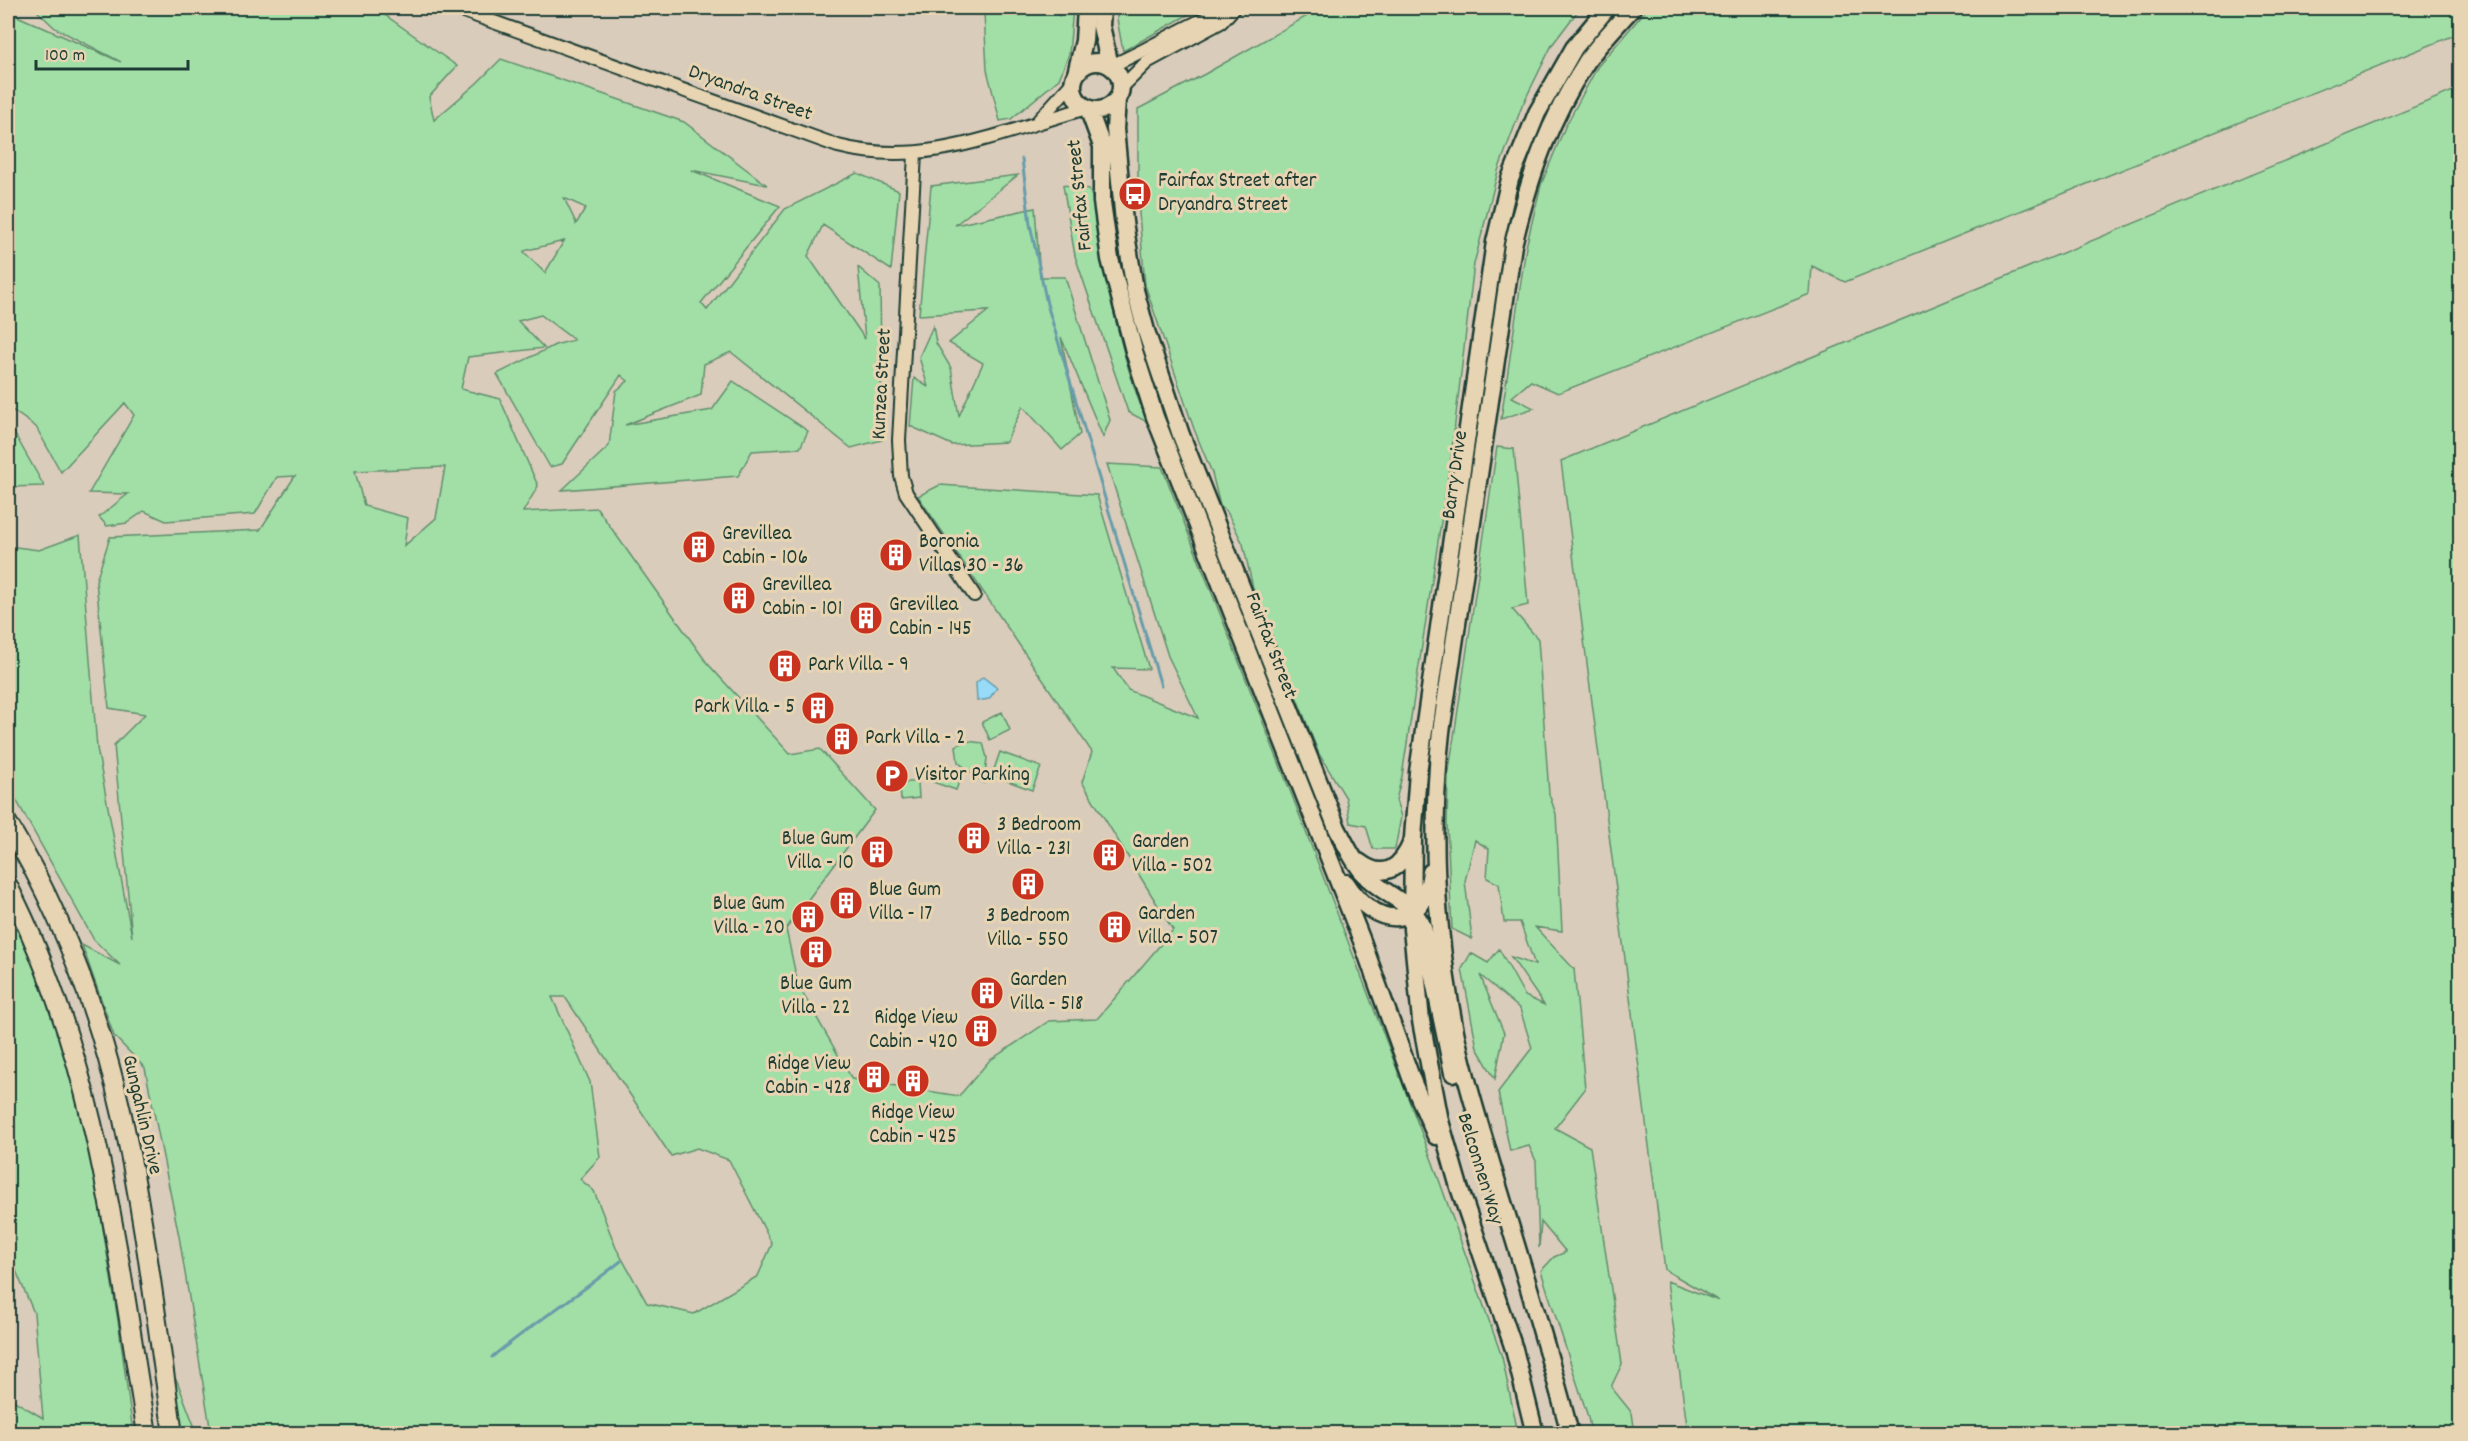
<svg xmlns="http://www.w3.org/2000/svg" width="2468" height="1441" font-family="Dekko,sans-serif">
	<style>
		.green { fill: #a2dfa6; stroke: #608e6d; stroke-width: 1.5; fill-rule: evenodd }
		.water { fill: #97dbf9; stroke: #679caa; stroke-width: 1.5 }
		.lines { fill: none; stroke-linecap: round; stroke-linejoin: round }
		.stream { stroke: #679caa; stroke-width: 3 }
		.minor-casing { stroke: #1f3d34; stroke-width: 16 }
		.major-casing { stroke: #1f3d34; stroke-width: 21 }
		.highway-casing { stroke: #1f3d34; stroke-width: 22 }
		.minor { stroke: #e7d4b2; stroke-width: 12 }
		.major { stroke: #e7d4b2; stroke-width: 16 }
		.highway { stroke: #e7d4b2; stroke-width: 18 }
		.labels { text-anchor: middle; dominant-baseline: central; stroke-width: 6; stroke-linejoin: round; paint-order: stroke }
		.street-label { font-size: 21px; fill: #1f3d34; stroke: #e7d4b2 }
		.poi-label { font-size: 21px; fill: #1f3d34; stroke: #e7d4b2; text-anchor: start }
	</style>
	<rect width="100%" height="100%" fill="#daccbb"/>
	<filter id="ink" filterUnits="userSpaceOnUse"><feTurbulence type="fractalNoise" baseFrequency=".0167" numOctaves="2"/><feDisplacementMap in="SourceGraphic" scale="12" xChannelSelector="R" yChannelSelector="G"/><feConvolveMatrix kernelMatrix="1 2 1 2 8 2 1 2 1" color-interpolation-filters="sRGB"/></filter>
	<g filter="url(#ink)">
		<path class="green" d="M 34,8 L 375,8 L 457,66 L 429,97 L 434,120 L 477,83 L 501,59 L 684,122 L 767,185 L 691,170 L 780,206 L 701,303 L 707,310 L 785,209 L 857,173 L 899,191 L 891,270 L 823,225 L 808,256 L 865,339 L 858,267 L 880,286 L 882,440 L 851,448 L 731,352 L 704,364 L 701,395 L 625,425 L 712,410 L 733,381 L 808,431 L 800,448 L 752,451 L 738,476 L 562,490 L 609,446 L 616,391 L 628,381 L 621,375 L 562,464 L 550,467 L 497,374 L 555,345 L 574,340 L 541,315 L 518,321 L 544,348 L 468,357 L 461,389 L 500,399 L 538,486 L 523,512 L 597,508 L 707,663 L 790,754 L 820,749 L 875,810 L 786,929 L 798,985 L 852,1079 L 959,1096 L 989,1061 L 1049,1021 L 1097,1019 L 1173,930 L 1082,782 L 1092,752 L 918,496 L 940,485 L 1097,495 L 1149,669 L 1113,668 L 1128,690 L 1198,718 L 1168,656 L 1107,464 L 1162,467 L 1291,793 L 1433,1163 L 1502,1357 L 1518,1433 L 211,1433 L 179,1236 L 145,1068 L 114,1036 L 82,945 L 120,965 L 94,940 L 8,785 L 8,546 L 39,550 L 80,535 L 97,748 L 132,937 L 114,745 L 145,714 L 109,708 L 96,581 L 110,537 L 260,530 L 295,476 L 277,477 L 255,514 L 166,521 L 144,511 L 127,523 L 107,526 L 99,517 L 128,494 L 89,493 L 134,415 L 125,403 L 61,472 L 36,427 L 8,407 L 8,12 L 121,62 L 55,28 ZM 564,198 L 586,208 L 576,224 L 576,223 ZM 564,241 L 545,273 L 524,252 L 524,251 ZM 445,467 L 436,518 L 404,546 L 408,518 L 364,506 L 355,471 ZM 552,997 L 565,997 L 671,1156 L 697,1148 L 729,1160 L 772,1244 L 758,1276 L 694,1314 L 647,1303 L 616,1248 L 594,1191 L 580,1179 L 600,1157 L 590,1082 Z
			M 981,8 L 1073,8 L 1069,54 L 1059,79 L 1011,119 L 1000,121 L 987,70 L 984,13 Z
			M 1118,8 L 1200,8 L 1123,51 L 1117,19 Z
			M 1321,8 L 1580,8 L 1552,45 L 1522,106 L 1498,171 L 1474,264 L 1451,457 L 1402,776 L 1396,800 L 1401,817 L 1395,849 L 1373,849 L 1366,826 L 1350,823 L 1346,798 L 1319,754 L 1253,588 L 1243,544 L 1227,512 L 1220,506 L 1212,473 L 1194,429 L 1145,285 L 1138,201 L 1138,109 L 1205,74 Z
			M 1648,8 L 2460,8 L 2460,33 L 1845,282 L 1812,266 L 1810,294 L 1558,393 L 1531,381 L 1512,397 L 1534,408 L 1501,419 L 1526,247 L 1541,185 L 1565,127 L 1598,66 Z
			M 2460,88 L 2460,1433 L 1688,1433 L 1667,1281 L 1719,1301 L 1665,1270 L 1561,461 Z
			M 1018,175 L 955,225 L 1035,208 L 1040,277 L 1065,277 L 1110,420 L 1103,437 L 1061,337 L 1080,434 L 1062,450 L 1023,406 L 1006,442 L 952,445 L 910,426 L 914,378 L 928,387 L 919,357 L 933,326 L 936,343 L 951,368 L 959,416 L 983,363 L 949,343 L 988,311 L 919,315 L 931,186 Z
			M 1063,185 L 1089,189 L 1092,197 C 1105,273 1118,350 1147,422 L 1128,412 L 1075,256 Z
			M 8,422 L 44,486 L 8,487 Z
			M 1497,447 L 1514,449 L 1528,605 L 1512,609 L 1538,639 L 1549,794 L 1556,814 L 1562,931 L 1535,927 L 1574,969 L 1585,1089 L 1555,1128 L 1590,1147 L 1622,1364 L 1611,1387 L 1632,1413 L 1635,1433 L 1591,1433 L 1588,1417 L 1541,1271 L 1554,1257 L 1566,1252 L 1541,1222 L 1539,1248 L 1536,1161 L 1529,1146 L 1510,1151 L 1498,1092 L 1532,1048 L 1520,1009 L 1480,975 L 1504,1033 L 1495,1079 L 1477,1048 L 1462,969 L 1471,953 L 1488,963 L 1499,949 L 1525,996 L 1544,1005 L 1511,957 L 1535,965 L 1520,922 L 1504,922 L 1499,884 L 1487,878 L 1489,849 L 1475,840 L 1465,881 L 1472,939 L 1452,929 L 1447,826 L 1448,777 Z
			M 1002,712 L 1010,730 L 990,740 L 982,722 Z
			M 966,741 L 983,743 L 987,758 L 984,783 L 958,762 L 956,746 Z
			M 1000,752 L 1041,767 L 1032,790 L 992,775 Z
			M 937,771 L 960,779 L 956,790 L 933,782 Z
			M 908,782 L 918,782 L 919,798 L 901,800 L 900,788 Z
			M 8,910 L 54,1010 L 90,1149 L 119,1327 L 133,1433 L 8,1433 L 8,1397 L 43,1418 L 34,1313 L 8,1252 Z
			M 173,1377 L 177,1381 L 197,1433 L 182,1433 Z"/>
		<path class="water" d="M 983,677 L 997,688 L 989,699 L 977,701 L 976,683 Z"/>
		<g class="lines">
			<path class="stream" d="M 1059,15 L 1061,8
				M 1022,159 L 1030,224 L 1047,304 L 1161,686
				M 492,1357 C 533,1323 579,1295 621,1261"/>
			<defs>
				<path id="minor" d="M 455,8 L 838,146 C 927,169 1003,131 1087,108
					M 1110,66 C 1152,49 1190,21 1234,8
					M 1121,88 L 1147,62 L 1221,22 L 1233,9
					M 1039,120 L 1073,82
					M 915,154 L 899,440 L 901,476 L 906,493 L 974,595"/>
				<path id="major" d="M 1102,8 L 1101,26 L 1110,66
					M1073 86a24 24 0 1 1 48 0a24 24 0 1 1-48 0Z
					M 1076,74 L 1084,41 L 1086,8
					M 1117,99 L 1115,129 L 1124,222 L 1135,290 L 1146,331 L 1181,435 L 1337,828 C 1346,845 1354,863 1367,877 C 1386,896 1411,901 1423,927 L 1453,1073
					M 1088,108 L 1102,146 L 1102,202 L 1110,259 L 1134,351 L 1155,417 L 1362,941 L 1413,1083 L 1436,1136
					M 1359,862 C 1384,881 1401,868 1412,842
					M 1346,883 C 1374,928 1424,933 1431,872
					M 1535,1434 L 1514,1349 L 1459,1187 L 1440,1121 L 1421,1021 L 1412,929 L 1413,838 L 1418,772 L 1495,242 L 1510,179 L 1537,113 L 1574,48 L 1607,8
					M 1570,1434 C 1548,1347 1521,1262 1495,1176 C 1481,1128 1465,1080 1455,1031 C 1436,934 1430,831 1441,732 L 1513,245 C 1530,175 1548,122 1587,61 C 1600,42 1617,25 1632,8"/>
				<path id="highway" d="M 8,824 C 61,912 99,1014 122,1115 C 145,1219 157,1328 173,1434
					M 8,886 C 95,1056 117,1247 147,1434"/>
			</defs>
			<use href="#minor" class="minor-casing"/>
			<use href="#major" class="major-casing"/>
			<use href="#highway" class="highway-casing"/>
			<use href="#minor" class="minor"/>
			<use href="#major" class="major"/>
			<use href="#highway" class="highway"/>
		</g>
	</g>
	<defs>
		<symbol id="bus-disc" viewBox="-11 -11 22 22"><circle r="9.5" fill="#c8321e" stroke="#e7d4b2"/><path d="M-5-6H5V4H4V6H2V4H-2V6H-4V4H-5ZM-3.5-4V0h7V-4ZM-3.5 1.2v1.5H-2V1.2ZM2 1.2v1.5H3.5V1.2Z" fill="#fff"/></symbol>
		<symbol id="building-disc" viewBox="-11 -11 22 22"><circle r="9.5" fill="#c8321e" stroke="#e7d4b2"/><path d="M-4-6H4V6H1V3H-1V6H-4ZM-2.5-4.3h1.7v1.8h-1.7ZM.8-4.3h1.7v1.8H.8ZM-2.5-1h1.7V.8h-1.7ZM.8-1h1.7V.8H.8Z" fill="#fff"/></symbol>
		<symbol id="parking-disc" viewBox="-11 -11 22 22"><circle r="9.5" fill="#c8321e" stroke="#e7d4b2"/><path d="M-3.5-5.5H1a3.5 3.5 0 0 1 0 7H-1V5.5H-3.5ZM-1-3.4V-.6H.8a1.4 1.4 0 0 0 0-2.8Z" fill="#fff"/></symbol>
	</defs>
	<g fill-rule="evenodd">
		<use href="#bus-disc" x="1116" y="175" width="38" height="38"/>
		<use href="#building-disc" x="680" y="528" width="38" height="38"/>
		<use href="#building-disc" x="877" y="536" width="38" height="38"/>
		<use href="#building-disc" x="720" y="579" width="38" height="38"/>
		<use href="#building-disc" x="847" y="599" width="38" height="38"/>
		<use href="#building-disc" x="766" y="647" width="38" height="38"/>
		<use href="#building-disc" x="799" y="689" width="38" height="38"/>
		<use href="#building-disc" x="823" y="720" width="38" height="38"/>
		<use href="#parking-disc" x="873" y="757" width="38" height="38"/>
		<use href="#building-disc" x="955" y="819" width="38" height="38"/>
		<use href="#building-disc" x="858" y="833" width="38" height="38"/>
		<use href="#building-disc" x="1090" y="836" width="38" height="38"/>
		<use href="#building-disc" x="1009" y="865" width="38" height="38"/>
		<use href="#building-disc" x="827" y="884" width="38" height="38"/>
		<use href="#building-disc" x="789" y="898" width="38" height="38"/>
		<use href="#building-disc" x="1096" y="908" width="38" height="38"/>
		<use href="#building-disc" x="797" y="933" width="38" height="38"/>
		<use href="#building-disc" x="968" y="974" width="38" height="38"/>
		<use href="#building-disc" x="962" y="1012" width="38" height="38"/>
		<use href="#building-disc" x="855" y="1058" width="38" height="38"/>
		<use href="#building-disc" x="894" y="1062" width="38" height="38"/>
	</g>
	<g class="labels">
		<g class="street-label">
			<text transform="translate(750 94) rotate(20)">Dryandra Street</text>
			<text transform="translate(1081 195) rotate(-96)">Fairfax Street</text>
			<text transform="translate(883 384) rotate(-87)">Kunzea Street</text>
			<text transform="translate(1456 475) rotate(-82)">Barry Drive</text>
			<text transform="translate(1270 646) rotate(69)">Fairfax Street</text>
			<text transform="translate(141 1115) rotate(77)">Gungahlin Drive</text>
			<text transform="translate(1479 1169) rotate(73)">Belconnen Way</text>
		</g>
		<g class="poi-label">
			<text x="1158" y="182">Fairfax Street after<tspan x="1158" dy="24">Dryandra Street</tspan></text>
			<text x="722" y="535">Grevillea<tspan x="722" dy="24">Cabin - 106</tspan></text>
			<text x="919" y="543">Boronia<tspan x="919" dy="24">Villas 30 - 36</tspan></text>
			<text x="762" y="586">Grevillea<tspan x="762" dy="24">Cabin - 101</tspan></text>
			<text x="889" y="606">Grevillea<tspan x="889" dy="24">Cabin - 145</tspan></text>
			<text x="808" y="666">Park Villa - 9</text>
			<text x="795" y="708" text-anchor="end">Park Villa - 5</text>
			<text x="865" y="739">Park Villa - 2</text>
			<text x="915" y="776">Visitor Parking</text>
			<text x="997" y="826">3 Bedroom<tspan x="997" dy="24">Villa - 231</tspan></text>
			<text x="854" y="840" text-anchor="end">Blue Gum<tspan x="854" dy="24">Villa - 10</tspan></text>
			<text x="1132" y="843">Garden<tspan x="1132" dy="24">Villa - 502</tspan></text>
			<text x="869" y="891">Blue Gum<tspan x="869" dy="24">Villa - 17</tspan></text>
			<text x="785" y="905" text-anchor="end">Blue Gum<tspan x="785" dy="24">Villa - 20</tspan></text>
			<text x="1138" y="915">Garden<tspan x="1138" dy="24">Villa - 507</tspan></text>
			<text x="1028" y="917" text-anchor="middle">3 Bedroom<tspan x="1028" dy="24">Villa - 550</tspan></text>
			<text x="1010" y="981">Garden<tspan x="1010" dy="24">Villa - 518</tspan></text>
			<text x="816" y="985" text-anchor="middle">Blue Gum<tspan x="816" dy="24">Villa - 22</tspan></text>
			<text x="958" y="1019" text-anchor="end">Ridge View<tspan x="958" dy="24">Cabin - 420</tspan></text>
			<text x="851" y="1065" text-anchor="end">Ridge View<tspan x="851" dy="24">Cabin - 428</tspan></text>
			<text x="913" y="1114" text-anchor="middle">Ridge View<tspan x="913" dy="24">Cabin - 425</tspan></text>
		</g>
	</g>
	<rect width="2468" height="1441" fill="none" stroke="#e7d4b2" stroke-width="30"/>
	<rect x="15" y="15" width="2438" height="1411" fill="none" stroke="#1f3d34" stroke-width="2" filter="url(#ink)"/>
	<path d="M36 60v9h152v-9" fill="none" stroke="#1f3d34" stroke-width="3"/>
	<text x="45" y="60" font-size="18" fill="#1f3d34" stroke="#e7d4b2" stroke-width="4.5" paint-order="stroke">100 m</text>
</svg>
